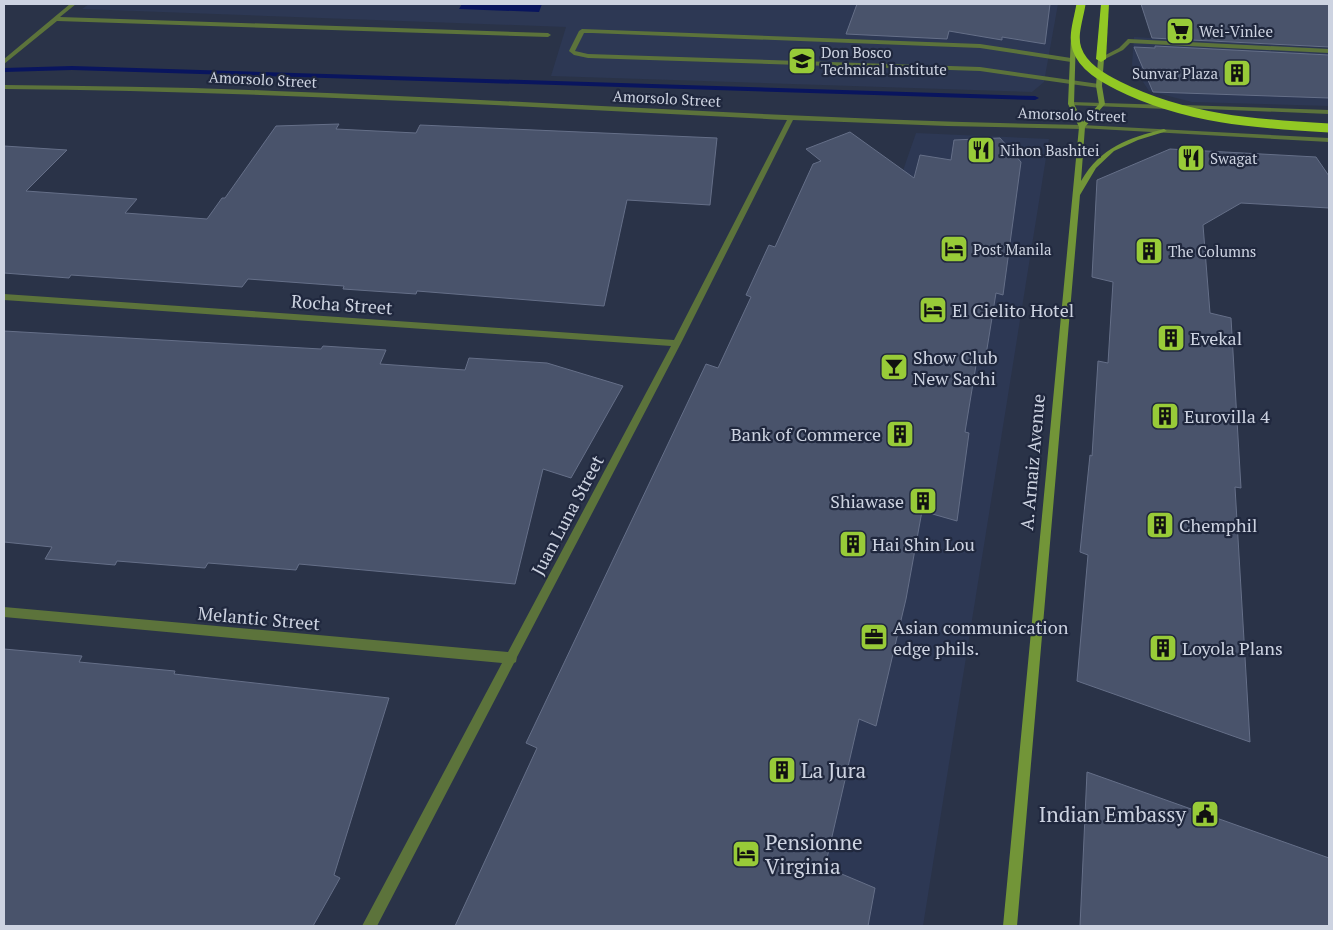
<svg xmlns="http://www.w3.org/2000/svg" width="1333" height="930" font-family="'PT Serif',serif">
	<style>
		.built { fill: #2d3854 }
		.water { fill: #09155e }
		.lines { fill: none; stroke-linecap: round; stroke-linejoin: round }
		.stream { fill: #09155e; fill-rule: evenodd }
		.building { fill: #49536b; stroke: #656f88 }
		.service { fill: #5c733b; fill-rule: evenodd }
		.minor { fill: #5c733b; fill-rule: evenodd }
		.tertiary { fill: #5c733b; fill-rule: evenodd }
		.secondary { fill: #729538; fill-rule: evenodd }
		.motorway { fill: #92c824; fill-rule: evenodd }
		.motorway-bridge { stroke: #92c824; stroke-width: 9 }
		.labels { text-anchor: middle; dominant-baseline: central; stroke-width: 4.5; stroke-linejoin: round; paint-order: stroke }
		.far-poi-label { font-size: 15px; fill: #cdd3e1; stroke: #20283e; text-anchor: start }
		.far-street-label { font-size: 15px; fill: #cdd3e1; stroke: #20283e }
		.street-label { font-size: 18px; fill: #cdd3e1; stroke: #20283e }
		.poi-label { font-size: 18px; fill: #cdd3e1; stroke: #20283e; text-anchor: start }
		.near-poi-label { font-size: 21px; fill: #cdd3e1; stroke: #20283e; text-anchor: start }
	</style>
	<rect width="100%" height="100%" fill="#2a3348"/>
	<path class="built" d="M 89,4 L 1058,4 L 1044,82 L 1032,92 L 551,76 L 566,27 L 82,9 Z
		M 1134,37 L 1329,48 L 1329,106 L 1192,102 L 1149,91 L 1132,65 Z
		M 916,133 L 1049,139 L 923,926 L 642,926 Z"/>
	<path class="water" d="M 462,4 L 542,4 L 539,12 L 459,9 Z"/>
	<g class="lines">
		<path class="stream" d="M 72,66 L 1035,96 L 1039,98 L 1035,100 L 72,70 L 4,72 L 4,68 Z"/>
	</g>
	<path class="building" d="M 857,4 L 1050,4 L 1045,44 L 1002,37 L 1002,40 L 949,31 L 947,39 L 846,34 Z
		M 1141,4 L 1329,4 L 1329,47 L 1152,38 Z
		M 1155,46 L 1329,55 L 1329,98 L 1153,92 L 1134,47 L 1155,48 Z
		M 339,124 L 336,129 L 416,133 L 420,125 L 717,138 L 710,205 L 627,200 L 604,306 L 417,291 L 416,294 L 343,289 L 344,286 L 248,279 L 242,287 L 71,275 L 69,278 L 4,273 L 4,146 L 67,150 L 26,191 L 137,199 L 125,213 L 207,219 L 222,198 L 225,198 L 276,126 Z
		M 850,132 L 914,178 L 920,155 L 951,160 L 954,140 L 1000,138 L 1021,162 L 1003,295 L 996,293 L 986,355 L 978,353 L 965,432 L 969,433 L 957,521 L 922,511 L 906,599 L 876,726 L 859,719 L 825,867 L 875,888 L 868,926 L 455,926 L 537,748 L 526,743 L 706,364 L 718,368 L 751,297 L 746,295 L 769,245 L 775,247 L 813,164 L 821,161 L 806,149 Z
		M 1170,149 L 1316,157 L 1329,176 L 1329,208 L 1241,203 L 1203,225 L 1210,313 L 1231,318 L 1241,488 L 1235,487 L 1250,742 L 1077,681 L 1088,555 L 1080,552 L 1090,455 L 1092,456 L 1098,361 L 1108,363 L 1113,282 L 1092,277 L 1097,180 Z
		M 4,331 L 321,349 L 323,346 L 386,350 L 380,364 L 465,370 L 469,358 L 547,363 L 623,386 L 571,478 L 543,469 L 515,584 L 299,564 L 296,570 L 208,563 L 205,568 L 117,561 L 115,565 L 45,559 L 52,547 L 4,542 Z
		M 4,649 L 82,656 L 79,662 L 175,671 L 174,674 L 389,698 L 334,875 L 340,878 L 313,926 L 4,926 Z
		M 1087,772 L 1329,858 L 1329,926 L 1080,926 Z"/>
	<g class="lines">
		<path class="service" d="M 582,29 L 980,44 L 1071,58 L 1074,60 L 1071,62 L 980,48 L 592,33 L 584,33 L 575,51 L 588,54 L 980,67 L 1099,84 L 1102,86 L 1099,88 L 980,71 L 588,58 L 574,55 L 569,51 L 579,31 Z
			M 1128,39 L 1329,49 L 1329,53 L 1130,43 L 1123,50 L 1103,60 L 1098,59 L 1119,48 Z"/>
		<path class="minor" d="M 70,4 L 76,4 L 60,17 L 548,33 L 551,35 L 548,37 L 57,21 L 4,64 L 4,59 Z
			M 4,85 C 94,86 185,87 275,91 C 544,101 812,120 1082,125 L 1085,127 L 1082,129 L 947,126 L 793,120 L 681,343 L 517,657 L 516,662 L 514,663 L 377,926 L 362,926 L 502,663 L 4,617 L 4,607 L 508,652 L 671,346 L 4,300 L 4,294 L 674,340 L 787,120 C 526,107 265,91 4,89 Z"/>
		<path class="tertiary" d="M 1071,102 L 1168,105 L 1171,107 L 1168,109 L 1069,105 L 1069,103 Z
			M 1183,105 L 1329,110 L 1329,114 L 1181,108 L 1180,107 Z
			M 1082,125 L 1329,138 L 1329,142 L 1080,128 L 1080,126 Z"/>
		<path class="secondary" d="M 1071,35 L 1076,36 L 1074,104 L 1083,122 L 1099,104 L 1096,86 L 1098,59 L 1101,57 L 1104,59 L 1102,86 L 1105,104 L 1085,127 L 1081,181 C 1101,147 1128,138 1164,129 L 1167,131 L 1138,140 L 1114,151 L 1096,168 L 1080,195 L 1017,926 L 1003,926 L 1079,127 L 1068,104 Z"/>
		<path class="motorway" d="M 1101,4 L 1109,4 L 1106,59 L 1101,62 L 1096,59 Z"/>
		<path class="motorway-bridge" d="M 1081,4 C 1079,18 1072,35 1077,49 C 1083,67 1103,78 1119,86 C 1185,119 1256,124 1329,128"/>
	</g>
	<defs>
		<symbol id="supermarket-square" viewBox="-11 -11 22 22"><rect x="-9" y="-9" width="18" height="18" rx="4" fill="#98cb38" stroke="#20283e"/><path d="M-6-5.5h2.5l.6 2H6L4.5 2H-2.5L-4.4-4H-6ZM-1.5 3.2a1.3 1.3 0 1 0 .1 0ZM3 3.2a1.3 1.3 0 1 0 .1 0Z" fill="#111"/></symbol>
		<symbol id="university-square" viewBox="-11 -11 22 22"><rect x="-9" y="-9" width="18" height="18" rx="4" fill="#98cb38" stroke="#20283e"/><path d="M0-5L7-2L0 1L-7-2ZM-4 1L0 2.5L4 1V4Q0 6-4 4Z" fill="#111"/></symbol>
		<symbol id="building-square" viewBox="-11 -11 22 22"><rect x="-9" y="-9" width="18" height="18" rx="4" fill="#98cb38" stroke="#20283e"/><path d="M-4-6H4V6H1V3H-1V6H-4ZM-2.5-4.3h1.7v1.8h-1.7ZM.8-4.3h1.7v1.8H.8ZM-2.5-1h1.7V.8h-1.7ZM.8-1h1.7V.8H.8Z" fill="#111"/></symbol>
		<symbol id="restaurant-square" viewBox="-11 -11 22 22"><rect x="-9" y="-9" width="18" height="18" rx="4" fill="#98cb38" stroke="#20283e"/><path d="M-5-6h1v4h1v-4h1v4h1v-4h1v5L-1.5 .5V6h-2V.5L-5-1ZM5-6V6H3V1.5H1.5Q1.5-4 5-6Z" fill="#111"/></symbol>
		<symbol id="hotel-square" viewBox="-11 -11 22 22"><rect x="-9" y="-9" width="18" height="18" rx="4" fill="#98cb38" stroke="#20283e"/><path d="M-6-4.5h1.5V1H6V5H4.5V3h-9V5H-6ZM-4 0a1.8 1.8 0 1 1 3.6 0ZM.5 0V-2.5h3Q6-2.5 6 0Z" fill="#111"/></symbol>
		<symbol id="bar-square" viewBox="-11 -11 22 22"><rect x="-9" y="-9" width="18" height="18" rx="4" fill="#98cb38" stroke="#20283e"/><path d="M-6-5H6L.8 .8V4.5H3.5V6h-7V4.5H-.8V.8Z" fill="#111"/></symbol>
		<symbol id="office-square" viewBox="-11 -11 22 22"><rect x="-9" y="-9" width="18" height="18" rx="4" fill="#98cb38" stroke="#20283e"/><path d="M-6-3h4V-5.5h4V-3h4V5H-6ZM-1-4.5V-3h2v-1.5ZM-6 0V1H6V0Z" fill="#111"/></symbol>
		<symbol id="civic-square" viewBox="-11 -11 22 22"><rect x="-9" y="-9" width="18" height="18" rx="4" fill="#98cb38" stroke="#20283e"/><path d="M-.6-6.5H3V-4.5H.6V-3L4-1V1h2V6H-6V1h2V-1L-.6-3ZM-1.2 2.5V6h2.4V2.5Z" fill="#111"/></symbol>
	</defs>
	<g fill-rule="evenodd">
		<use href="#supermarket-square" x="1164" y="15" width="32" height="32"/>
		<use href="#university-square" x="786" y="45" width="32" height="32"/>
		<use href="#building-square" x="1221" y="57" width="32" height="32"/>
		<use href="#restaurant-square" x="965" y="134" width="32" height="32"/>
		<use href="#restaurant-square" x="1175" y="142" width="32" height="32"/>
		<use href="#hotel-square" x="938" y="233" width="32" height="32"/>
		<use href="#building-square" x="1133" y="235" width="32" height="32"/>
		<use href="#hotel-square" x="917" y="294" width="32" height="32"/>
		<use href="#building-square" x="1155" y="322" width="32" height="32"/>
		<use href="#bar-square" x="878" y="351" width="32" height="32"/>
		<use href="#building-square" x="1149" y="400" width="32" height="32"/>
		<use href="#building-square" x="884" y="418" width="32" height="32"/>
		<use href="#building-square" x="907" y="485" width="32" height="32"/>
		<use href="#building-square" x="1144" y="509" width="32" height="32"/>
		<use href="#building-square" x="837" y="528" width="32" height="32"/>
		<use href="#office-square" x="858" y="621" width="32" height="32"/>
		<use href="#building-square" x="1147" y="632" width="32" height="32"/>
		<use href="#building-square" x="766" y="754" width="32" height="32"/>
		<use href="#civic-square" x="1189" y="798" width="32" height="32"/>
		<use href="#hotel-square" x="730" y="838" width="32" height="32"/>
	</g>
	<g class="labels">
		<g class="far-poi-label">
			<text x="1199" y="31">Wei-Vinlee</text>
			<text x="821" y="52">Don Bosco<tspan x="821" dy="17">Technical Institute</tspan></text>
			<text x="1218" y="73" text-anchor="end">Sunvar Plaza</text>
			<text x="1000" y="150">Nihon Bashitei</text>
			<text x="1210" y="158">Swagat</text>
			<text x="973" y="249">Post Manila</text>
			<text x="1168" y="251">The Columns</text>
		</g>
		<g class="far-street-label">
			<text transform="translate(263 79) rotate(3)">Amorsolo Street</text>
			<text transform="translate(667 98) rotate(3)">Amorsolo Street</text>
			<text transform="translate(1072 114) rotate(2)">Amorsolo Street</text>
		</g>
		<g class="street-label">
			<text transform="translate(342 304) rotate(4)">Rocha Street</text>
			<text transform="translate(1032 462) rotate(-85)">A. Arnaiz Avenue</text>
			<text transform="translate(567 515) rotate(-62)">Juan Luna Street</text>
			<text transform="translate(259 618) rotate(5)">Melantic Street</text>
		</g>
		<g class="poi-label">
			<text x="952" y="310">El Cielito Hotel</text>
			<text x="1190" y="338">Evekal</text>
			<text x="913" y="357">Show Club<tspan x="913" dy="21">New Sachi</tspan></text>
			<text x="1184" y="416">Eurovilla 4</text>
			<text x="881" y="434" text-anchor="end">Bank of Commerce</text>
			<text x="904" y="501" text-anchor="end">Shiawase</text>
			<text x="1179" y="525">Chemphil</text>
			<text x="872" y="544">Hai Shin Lou</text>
			<text x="893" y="627">Asian communication<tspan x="893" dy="21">edge phils.</tspan></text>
			<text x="1182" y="648">Loyola Plans</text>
		</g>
		<g class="near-poi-label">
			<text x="801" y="770">La Jura</text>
			<text x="1186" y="814" text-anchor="end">Indian Embassy</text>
			<text x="765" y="842">Pensionne<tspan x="765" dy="24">Virginia</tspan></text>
		</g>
	</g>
	<rect width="1333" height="930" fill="none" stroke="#cdd3e1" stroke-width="10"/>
</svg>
